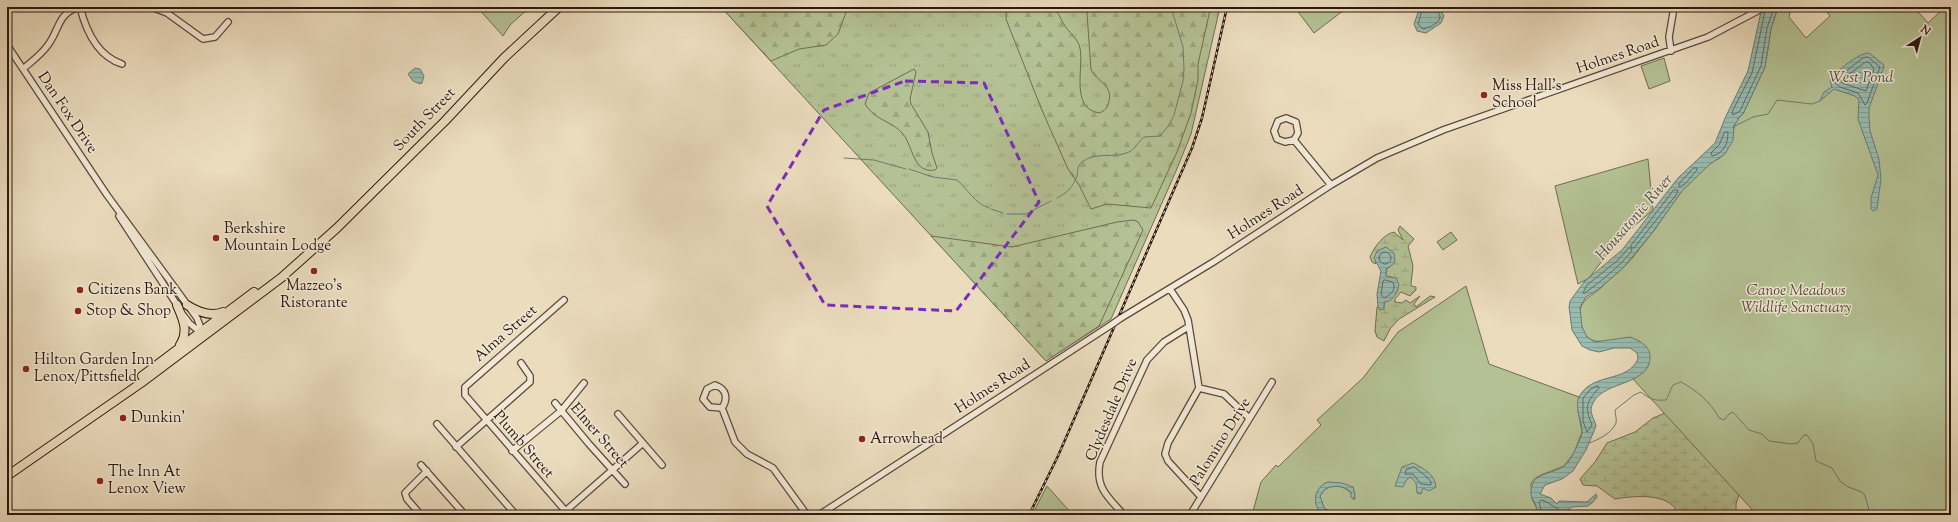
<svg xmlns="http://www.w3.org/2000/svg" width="1958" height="522" font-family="'Sorts Mill Goudy',serif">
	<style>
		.grass { fill: url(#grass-tufts); stroke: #6f6d52 }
		.forest { fill: url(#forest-firs); stroke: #6f6d52 }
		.wetland { fill: url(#wetland-marsh); stroke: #6f6d52 }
		.park { fill: #b4c194; stroke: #6f6d52 }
		.water { fill: url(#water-rules); stroke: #6c7b70 }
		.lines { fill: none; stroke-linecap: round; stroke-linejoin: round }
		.shore { stroke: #616a60; stroke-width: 1 }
		.stream { stroke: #6c7b70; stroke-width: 1 }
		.minor-casing { stroke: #5a4a3b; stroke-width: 8 }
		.highway-casing { stroke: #2a190f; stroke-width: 10 }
		.minor { stroke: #f2e8d5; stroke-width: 5.5 }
		.highway { stroke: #ebdcbe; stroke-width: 8 }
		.rail-casing { stroke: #2a190f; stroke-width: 2.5 }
		.rail { stroke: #f2e8d5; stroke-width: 1; stroke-dasharray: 3; stroke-linecap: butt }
		.minor-bridge-casing { stroke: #5a4a3b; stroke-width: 8; stroke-linecap: butt }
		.minor-bridge { stroke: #f2e8d5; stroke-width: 5.5 }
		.marked { fill: none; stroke: #7b2cbf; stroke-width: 3; stroke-dasharray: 8 5; stroke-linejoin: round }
		.poi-dot { fill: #8f2418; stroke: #f2e8d5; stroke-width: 1.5 }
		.labels { text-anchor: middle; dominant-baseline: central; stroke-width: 3; stroke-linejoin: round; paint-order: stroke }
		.street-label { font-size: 15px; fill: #2a190f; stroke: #f2e8d5 }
		.poi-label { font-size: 15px; fill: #2a190f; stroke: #f2e8d5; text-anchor: start }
		.park-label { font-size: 15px; font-style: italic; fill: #534b37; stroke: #f2e8d5 }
		.water-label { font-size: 16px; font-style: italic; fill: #505248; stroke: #f2e8d5 }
	</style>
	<defs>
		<pattern id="grass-tufts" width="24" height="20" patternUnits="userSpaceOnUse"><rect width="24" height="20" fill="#b4c194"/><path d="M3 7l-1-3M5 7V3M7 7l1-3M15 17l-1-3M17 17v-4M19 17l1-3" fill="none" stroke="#9ba57e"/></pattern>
		<pattern id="forest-firs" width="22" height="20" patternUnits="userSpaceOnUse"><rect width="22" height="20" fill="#b4c194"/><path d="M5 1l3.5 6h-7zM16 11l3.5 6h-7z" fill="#9ba57e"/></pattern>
		<pattern id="wetland-marsh" width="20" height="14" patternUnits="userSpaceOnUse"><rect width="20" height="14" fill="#b4c194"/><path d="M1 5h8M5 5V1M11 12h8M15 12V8" fill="none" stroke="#9ba57e"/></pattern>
		<pattern id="water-rules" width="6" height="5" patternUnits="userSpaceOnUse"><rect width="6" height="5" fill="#98bcb1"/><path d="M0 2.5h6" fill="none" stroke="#83a197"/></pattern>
	</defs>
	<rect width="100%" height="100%" fill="#ebdcbe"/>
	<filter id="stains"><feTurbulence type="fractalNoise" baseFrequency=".005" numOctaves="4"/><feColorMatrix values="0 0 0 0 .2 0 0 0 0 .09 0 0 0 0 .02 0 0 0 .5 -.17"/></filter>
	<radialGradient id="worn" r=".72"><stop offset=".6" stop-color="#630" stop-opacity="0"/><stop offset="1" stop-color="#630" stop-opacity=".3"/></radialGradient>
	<path class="grass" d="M 721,7 L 1220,7 L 1191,134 L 1176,171 L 1111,319 L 1046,361 Z"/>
	<path class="forest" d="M 721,7 L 848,7 L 838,34 L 826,45 L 799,49 L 771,61 Z
		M 1006,7 C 1019,7 1038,4 1050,7 C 1057,9 1060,17 1063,23 C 1068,32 1078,38 1080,48 C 1084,68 1070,108 1099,113 C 1105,111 1108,107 1109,101 C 1113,86 1097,81 1091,70 L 1087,13 L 1092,7 L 1203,7 L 1210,10 L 1198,64 L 1198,80 L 1191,113 L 1177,152 L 1151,208 L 1107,204 L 1091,209 L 1079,185 L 1068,169 L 1041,108 L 1006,19 Z
		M 914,69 L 916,72 L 910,99 L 911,104 L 928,132 L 932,153 L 937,168 L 935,170 C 913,174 913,146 903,134 C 893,121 875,121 865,104 L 869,93 Z
		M 1134,220 L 1138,222 L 1143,230 L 1099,326 L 1046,361 L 931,236 L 1012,247 L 1117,222 Z"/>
	<path class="wetland" d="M 1400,226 L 1414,239 L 1408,246 L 1413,266 L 1411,284 L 1411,286 L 1416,287 L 1416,290 L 1410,296 L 1401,292 L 1395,299 L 1395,302 L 1402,303 L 1406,300 L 1410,303 L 1420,296 L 1414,304 L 1416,307 L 1430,296 L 1435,297 L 1399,319 L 1390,329 L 1384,341 L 1377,337 L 1375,331 L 1377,307 L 1378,306 L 1380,310 L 1384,308 L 1384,302 C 1391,301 1396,295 1398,288 L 1394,278 L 1386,276 L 1386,269 L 1390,267 L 1375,262 L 1376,264 L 1372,262 L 1370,257 C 1374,247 1384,234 1394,232 L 1403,240 L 1398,230 Z
		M 1675,409 L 1746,472 L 1736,504 L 1736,515 L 1675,515 L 1675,508 C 1663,493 1633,496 1615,499 L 1597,486 L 1583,485 L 1580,479 L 1595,462 L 1607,443 L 1635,432 L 1653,418 Z"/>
	<path class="park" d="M 477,7 L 530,7 L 510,25 L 503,36 Z
		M 1298,7 L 1348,7 L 1314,33 L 1296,9 Z
		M 1778,7 L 1791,7 L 1789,17 L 1806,38 L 1830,16 L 1823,7 L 1914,7 L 1928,23 L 1945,7 L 1951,7 L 1951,515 L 1757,515 L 1633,379 L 1643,372 L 1649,365 L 1639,341 C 1620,332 1589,355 1582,327 C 1574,298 1590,300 1605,284 C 1610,278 1617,274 1623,268 C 1631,260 1638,251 1645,242 C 1659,226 1669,207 1682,191 C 1690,182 1701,171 1711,163 C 1715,160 1722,158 1725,153 C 1735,139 1730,123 1743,114 L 1765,67 L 1771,29 Z
		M 1664,58 L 1670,81 L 1649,89 L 1641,66 Z
		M 1648,159 L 1653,210 L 1618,240 L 1589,278 L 1578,284 L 1555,186 Z
		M 1451,232 L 1457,240 L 1443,250 L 1437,242 Z
		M 1466,286 L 1489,364 L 1579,397 L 1578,411 L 1582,432 L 1574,453 L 1564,466 L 1541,475 L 1534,479 L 1531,484 L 1532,499 L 1540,515 L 1411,515 L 1396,511 L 1393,515 L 1371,515 L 1349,511 L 1329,511 L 1324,508 L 1320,496 L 1325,489 C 1338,483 1348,487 1355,499 L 1353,487 L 1325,483 C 1312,494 1315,500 1322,513 L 1327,515 L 1252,515 L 1261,482 L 1276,465 L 1278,467 L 1321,425 L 1317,420 L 1363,378 L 1398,332 Z
		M 1047,486 L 1073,515 L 1032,515 Z"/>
	<path class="water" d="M 1420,7 L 1439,7 L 1444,16 L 1441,23 L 1426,33 L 1417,31 L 1414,24 Z
		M 1762,7 L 1778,7 L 1771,29 L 1765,67 L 1743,114 L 1738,118 L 1737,122 L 1734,125 L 1733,140 L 1725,154 L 1710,164 L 1682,191 L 1652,233 L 1623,268 L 1600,288 L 1586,297 L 1580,307 L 1582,327 L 1587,337 L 1595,342 L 1630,337 C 1638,340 1649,345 1650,355 C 1652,386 1604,380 1593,403 C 1588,412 1594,417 1596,426 L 1586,450 L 1573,471 L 1562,479 L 1545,485 L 1540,494 L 1551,498 L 1557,504 L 1559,501 L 1587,502 L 1596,494 L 1597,497 L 1593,502 L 1588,506 L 1572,507 L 1561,515 L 1540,515 C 1536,511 1537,506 1534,501 C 1531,497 1531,495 1531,490 C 1533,469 1559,476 1569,461 C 1572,457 1582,436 1582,433 C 1583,419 1570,404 1584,390 C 1599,374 1628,381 1638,359 L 1637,353 L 1630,348 L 1614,348 L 1599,352 L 1590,350 L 1582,346 L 1572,330 L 1569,307 L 1570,301 L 1584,282 L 1622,250 L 1678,178 L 1715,143 L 1726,116 L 1748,71 Z
		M 1869,53 L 1883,64 L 1884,67 L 1869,108 L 1869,117 L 1870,131 L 1879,159 L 1881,179 L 1877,209 L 1873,211 L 1871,209 L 1871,198 L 1878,175 L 1858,119 L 1859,100 L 1855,96 L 1834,89 L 1820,101 L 1824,92 L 1832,87 L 1830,80 C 1837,71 1858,53 1869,53 Z
		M 415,68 L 420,69 L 424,76 L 422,83 L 420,84 L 413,81 L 408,74 Z
		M 1386,247 L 1394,253 C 1396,264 1394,264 1386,269 L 1386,276 L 1396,278 L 1399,285 C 1397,294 1392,302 1384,302 L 1384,309 L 1380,310 L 1378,307 L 1377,294 L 1381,271 L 1374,258 L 1377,251 Z
		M 1413,463 C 1423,468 1435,474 1436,487 L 1429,491 L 1423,488 L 1421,494 L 1417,493 L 1416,483 L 1411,477 L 1407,479 L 1403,487 L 1395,486 L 1402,467 Z
		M 1328,482 L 1342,483 L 1353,487 L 1355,494 L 1354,500 L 1351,497 L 1351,492 C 1343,485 1333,485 1325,489 L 1320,496 L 1324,508 L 1329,511 L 1349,511 L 1371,515 L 1327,515 C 1310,510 1313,487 1328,482 Z"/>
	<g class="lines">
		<path class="shore" d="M 1423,7 L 1418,24 L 1423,29 C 1428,28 1440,23 1440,17 C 1440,14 1437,10 1436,7
			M 1765,11 L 1752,73 L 1732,112 L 1733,115 L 1740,111 L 1761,66 L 1767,28 L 1774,7
			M 1868,57 L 1880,67 L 1867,103 L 1865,105 L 1858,93 L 1840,87 L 1834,82 L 1837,78 L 1863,58 Z
			M 1866,62 L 1869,62 L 1874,69 L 1866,91 L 1842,83 L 1842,80 Z
			M 1725,132 L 1728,132 C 1728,144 1724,153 1712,156 L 1711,153 L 1719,145 Z
			M 1694,168 L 1697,168 L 1697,170 L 1685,184 L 1679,187 L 1679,184 Z
			M 1674,190 L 1678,190 L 1676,195 L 1634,248 L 1632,248 L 1631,246 Z
			M 1629,248 L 1631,248 L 1632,251 C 1618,268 1602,280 1585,293 L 1583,293 L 1587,285 L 1617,261 Z
			M1379 258a6 6 0 1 1 12 0a6 6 0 1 1-12 0Z
			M 1385,280 L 1393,282 C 1397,290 1390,295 1384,298 L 1381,294 L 1383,281 Z
			M 1598,386 L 1599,388 C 1585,403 1585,408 1592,425 L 1587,432 L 1583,421 L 1583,398 L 1591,389 Z
			M 1414,467 L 1427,477 L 1431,482 L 1431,485 L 1421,484 L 1413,474 L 1405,474 L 1406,470 Z
			M 1542,515 L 1539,502 L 1541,500 C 1550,502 1551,507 1558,508 L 1558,515"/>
		<path class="stream" d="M 1733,127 L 1753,117 L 1768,114 L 1777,100 L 1812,104 L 1820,101
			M 844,158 L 874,160 L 906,169
			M 909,169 L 933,177 L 957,180 C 968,189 974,203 989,208
			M 1057,198 C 1067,193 1073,187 1077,176 C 1078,171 1077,166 1082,162 C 1095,151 1115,159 1129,152 C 1135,149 1139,141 1144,137 L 1160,136 L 1169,125 L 1174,115 L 1183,81 L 1184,69 L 1183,47 L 1171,7
			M 991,209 L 1003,213
			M 1007,214 L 1026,214 L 1051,201
			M 1589,443 C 1598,440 1612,433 1616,423 C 1617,419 1615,414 1615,410 L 1634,395 L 1641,392 C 1649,399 1655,401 1666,400 L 1673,385 L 1681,382 C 1696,390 1711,402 1719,418 L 1724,420 L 1729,414 L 1733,412 L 1749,430 L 1762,434 L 1769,441 L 1791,444 L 1798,443 L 1804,435 L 1807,435 L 1813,444 L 1816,461 L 1832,468 L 1840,481 L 1848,487 L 1862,492 L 1865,496 L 1870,513 L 1874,515"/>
		<defs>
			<path id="minor" d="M 80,7 C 86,31 97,56 122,64
				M 151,7 L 167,13 L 203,39 L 215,37 L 228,22
				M 7,45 L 107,195 L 197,318 L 200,326 L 200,332
				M 1671,51 L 1669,37 L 1674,7
				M 23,69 C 32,61 41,55 48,45 C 60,29 57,14 79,7
				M 1294,140 L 1298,133 L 1296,122 L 1286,118 L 1278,121 L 1274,131 L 1277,139 L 1285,142 L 1294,140 L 1331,185
				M 119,216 L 179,308
				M 1170,289 L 1184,310 L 1188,320 L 1199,388 L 1224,394 L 1249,418
				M 564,300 L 465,387 L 465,395 L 569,515
				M 183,315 L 189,323 L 201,333
				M 1121,318 L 1215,261 L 1331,185 L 1377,158 L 1443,130 L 1708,37 L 1765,7
				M 715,385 C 727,389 728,399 722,408 L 710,407 L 703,399 L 707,389 Z
				M 1199,388 L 1168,443 L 1165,454 L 1168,461 L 1201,497
				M 555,403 L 589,444 L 625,484
				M 722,408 L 735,442 L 747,454 L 773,468 L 807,515
				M 618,414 L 662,465
				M 437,424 L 516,515
				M 456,447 L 530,382 L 530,376 L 521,363
				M 512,451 L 561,411 L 584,383
				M 421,465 L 465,515
				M 421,515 L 407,499 L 405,493 L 427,471
				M 561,515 L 643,443
				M 819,515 L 1111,325
				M 1124,515 C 1108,497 1095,488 1100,462 L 1147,360 L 1164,342 L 1188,327
				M 1190,515 L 1272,382"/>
			<path id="highway" d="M 177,305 C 183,319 189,331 180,345
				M 187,305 C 198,312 211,317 223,312
				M 142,376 L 254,292
				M 7,476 L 141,383 L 281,278 L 337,228 L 445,121 L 504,58 L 559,7"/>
		</defs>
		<use href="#minor" class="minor-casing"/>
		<use href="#highway" class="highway-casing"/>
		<use href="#minor" class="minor"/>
		<use href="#highway" class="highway"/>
		<defs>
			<path id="rail" d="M 1029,515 L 1058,456 L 1192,148 L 1202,118 L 1227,7"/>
		</defs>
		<use href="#rail" class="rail-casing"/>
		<use href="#rail" class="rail"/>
		<defs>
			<path id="minor-bridge" d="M 1111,325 L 1121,318"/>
		</defs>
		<use href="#minor-bridge" class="minor-bridge-casing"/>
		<use href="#minor-bridge" class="minor-bridge"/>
	</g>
	<path class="marked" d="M 905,81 L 984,83 L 1039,202 L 956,311 L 825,305 L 767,206 L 824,110 Z"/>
	<g class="poi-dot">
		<circle cx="1484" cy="95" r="4"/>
		<circle cx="216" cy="238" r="4"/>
		<circle cx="314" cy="271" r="4"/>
		<circle cx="80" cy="290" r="4"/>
		<circle cx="78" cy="311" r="4"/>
		<circle cx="26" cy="369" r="4"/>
		<circle cx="123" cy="418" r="4"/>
		<circle cx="862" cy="439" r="4"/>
		<circle cx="100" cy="481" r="4"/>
	</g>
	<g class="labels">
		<g class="street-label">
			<text transform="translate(1618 56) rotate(-19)">Holmes Road</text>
			<text transform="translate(67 113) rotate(56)">Dan Fox Drive</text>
			<text transform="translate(425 120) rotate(-46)">South Street</text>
			<text transform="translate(1266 213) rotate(-33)">Holmes Road</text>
			<text transform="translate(506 334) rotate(-41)">Alma Street</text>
			<text transform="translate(993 387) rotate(-33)">Holmes Road</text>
			<text transform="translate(1112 410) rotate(-67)">Clydesdale Drive</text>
			<text transform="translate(599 436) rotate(49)">Elmer Street</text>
			<text transform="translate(1221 442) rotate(-58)">Palomino Drive</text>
			<text transform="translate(523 445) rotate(49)">Plumb Street</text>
		</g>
		<g class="poi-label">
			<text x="1492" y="86">Miss Hall's<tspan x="1492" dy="17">School</tspan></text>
			<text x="224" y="229">Berkshire<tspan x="224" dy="17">Mountain Lodge</tspan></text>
			<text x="314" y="286" text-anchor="middle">Mazzeo's<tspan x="314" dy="17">Ristorante</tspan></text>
			<text x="88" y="290">Citizens Bank</text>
			<text x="86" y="311">Stop &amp; Shop</text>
			<text x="34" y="360">Hilton Garden Inn<tspan x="34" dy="17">Lenox/Pittsfield</tspan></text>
			<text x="131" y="418">Dunkin'</text>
			<text x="870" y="439">Arrowhead</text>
			<text x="108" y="472">The Inn At<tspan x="108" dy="17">Lenox View</tspan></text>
		</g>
		<g class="park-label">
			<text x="1796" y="291">Canoe Meadows<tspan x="1796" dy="17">Wildlife Sanctuary</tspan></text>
		</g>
		<g class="water-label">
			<text x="1861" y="78">West Pond</text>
			<text transform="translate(1635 218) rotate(-49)">Housatonic River</text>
		</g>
	</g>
	<rect width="1958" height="522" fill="none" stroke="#ebdcbe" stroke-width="24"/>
	<rect x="8" y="8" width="1942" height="506" fill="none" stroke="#2a190f" stroke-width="2"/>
	<rect x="12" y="12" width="1934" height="498" fill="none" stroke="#2a190f"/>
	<g transform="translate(1920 38) rotate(36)" stroke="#f2e8d5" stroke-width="3" paint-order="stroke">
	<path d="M0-3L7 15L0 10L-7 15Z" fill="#2a190f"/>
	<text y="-6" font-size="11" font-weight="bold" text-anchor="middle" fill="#2a190f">N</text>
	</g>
	<rect width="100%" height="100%" filter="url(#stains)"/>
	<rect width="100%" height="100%" fill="url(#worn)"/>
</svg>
